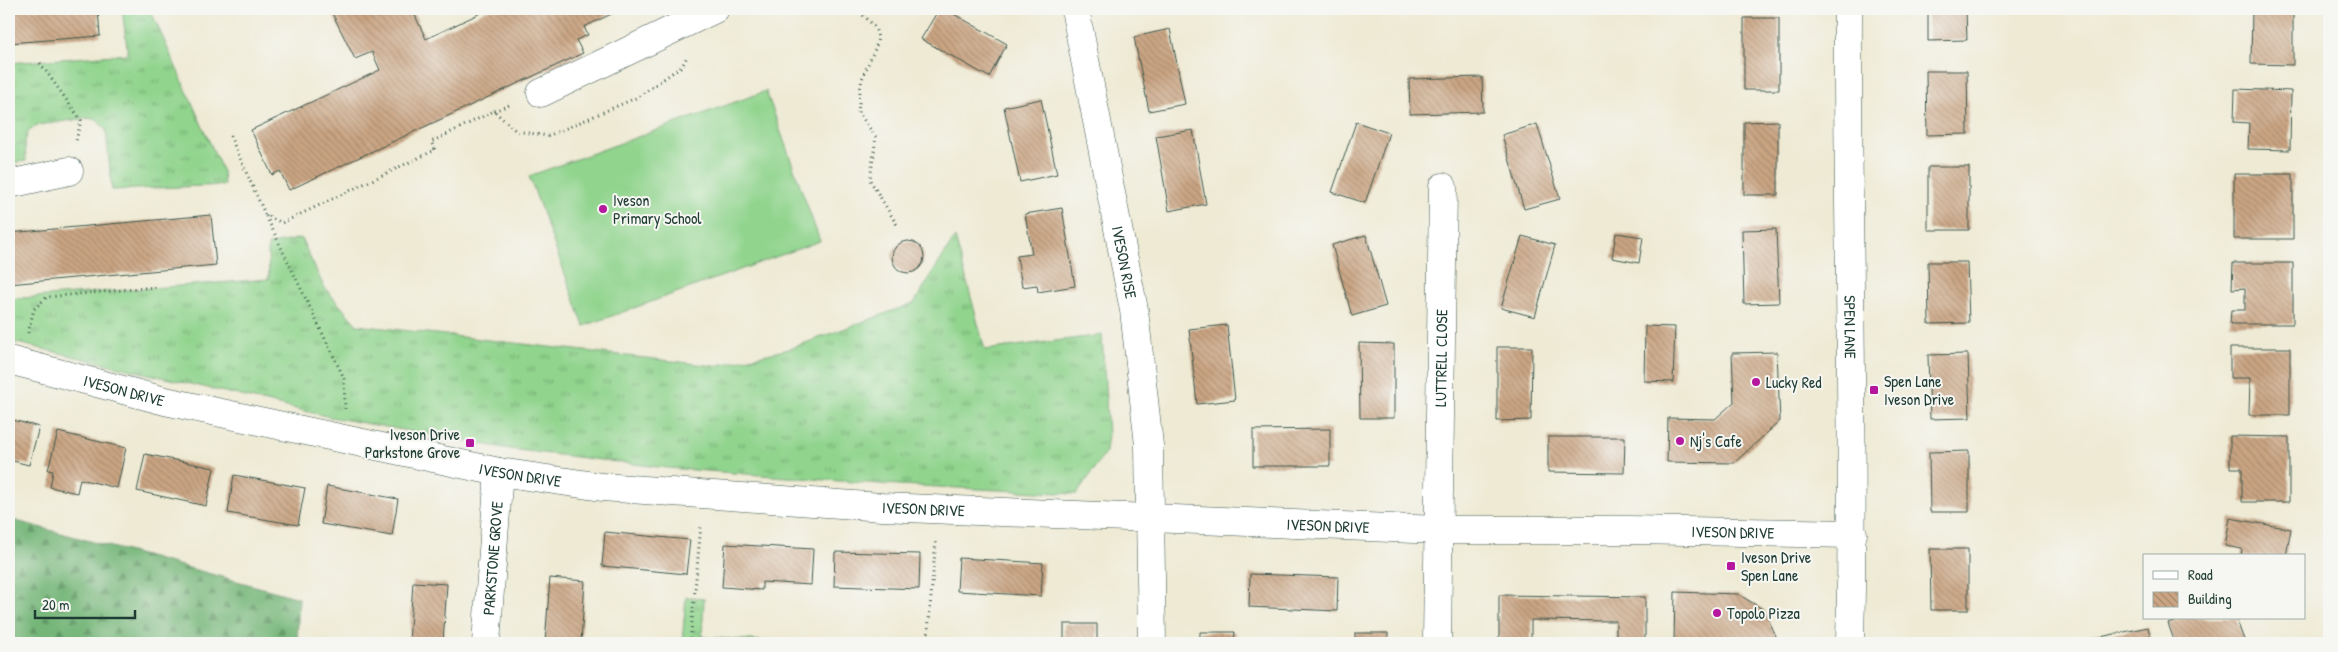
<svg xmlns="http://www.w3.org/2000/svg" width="2338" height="652" font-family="'Patrick Hand',sans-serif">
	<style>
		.grass { fill: url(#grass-tufts); stroke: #588860 }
		.forest { fill: url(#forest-firs); stroke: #4a7a56 }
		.pitch { fill: #90d48d; stroke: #588860 }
		.building { fill: url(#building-back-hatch) }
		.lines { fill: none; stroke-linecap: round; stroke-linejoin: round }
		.minor-casing { stroke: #3e574c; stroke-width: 29 }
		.path { stroke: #3e574c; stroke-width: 3; stroke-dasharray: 1 4; stroke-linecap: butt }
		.minor { stroke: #fff; stroke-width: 28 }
		.poi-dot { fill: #b5179e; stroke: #f6f6f2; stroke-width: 2 }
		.labels { text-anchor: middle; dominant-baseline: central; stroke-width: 4; stroke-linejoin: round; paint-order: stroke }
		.poi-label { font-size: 16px; fill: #1f3d34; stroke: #f6f6f2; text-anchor: start }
		.street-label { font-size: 16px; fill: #1f3d34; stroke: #f6f6f2 }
	</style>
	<defs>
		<pattern id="grass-tufts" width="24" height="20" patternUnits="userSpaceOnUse" patternTransform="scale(1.25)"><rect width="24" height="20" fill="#90d48d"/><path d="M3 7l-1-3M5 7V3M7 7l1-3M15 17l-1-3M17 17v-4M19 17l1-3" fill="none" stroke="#75ad74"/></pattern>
		<pattern id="forest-firs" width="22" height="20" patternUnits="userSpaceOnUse" patternTransform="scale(1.25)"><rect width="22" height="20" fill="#74b678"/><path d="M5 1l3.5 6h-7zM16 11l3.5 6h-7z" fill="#5f9563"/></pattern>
		<pattern id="building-back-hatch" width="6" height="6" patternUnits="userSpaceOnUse" patternTransform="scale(1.25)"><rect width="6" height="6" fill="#cba583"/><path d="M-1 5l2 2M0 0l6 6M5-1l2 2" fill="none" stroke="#a4886c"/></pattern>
	</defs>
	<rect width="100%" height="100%" fill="#f6f6f2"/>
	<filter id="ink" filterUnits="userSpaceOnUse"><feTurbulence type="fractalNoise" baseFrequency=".02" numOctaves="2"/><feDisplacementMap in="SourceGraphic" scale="10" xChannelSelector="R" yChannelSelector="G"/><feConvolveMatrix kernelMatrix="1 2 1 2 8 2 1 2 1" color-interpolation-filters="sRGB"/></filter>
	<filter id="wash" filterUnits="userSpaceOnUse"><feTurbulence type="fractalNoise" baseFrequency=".0096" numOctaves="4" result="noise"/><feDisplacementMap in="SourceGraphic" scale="20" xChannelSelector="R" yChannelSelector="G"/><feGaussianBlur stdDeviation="1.12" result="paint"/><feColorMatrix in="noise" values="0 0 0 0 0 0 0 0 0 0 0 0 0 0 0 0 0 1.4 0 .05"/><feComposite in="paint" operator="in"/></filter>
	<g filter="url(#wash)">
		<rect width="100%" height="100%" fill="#eeead4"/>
		<path class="grass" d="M 122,9 L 150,9 L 223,172 L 224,185 L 112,190 L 106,130 L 97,120 L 88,118 L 38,125 L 29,130 L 25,141 L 26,161 L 9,163 L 9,63 L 128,54 Z
			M 955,237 L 985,350 L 1102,335 L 1108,434 L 1106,452 L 1077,494 L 880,484 L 667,468 L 510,449 L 330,417 L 9,341 L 9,299 L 269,279 L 268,245 L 301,238 L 324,287 L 357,325 L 715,366 L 789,349 L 914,303 Z
			M 686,597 L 704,599 L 702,637 L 792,643 L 682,643 Z"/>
		<path class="forest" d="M 9,519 L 299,598 L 297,643 L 9,643 Z"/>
		<path class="pitch" d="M 766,91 L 820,241 L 584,326 L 529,176 Z"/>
		<g id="blocks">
			<path class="building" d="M 9,9 L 98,9 L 100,36 L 9,43 Z
				M 330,9 L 412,9 L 426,39 L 489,9 L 622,9 L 584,27 L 588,35 L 576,40 L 583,53 L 289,190 L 280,171 L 272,175 L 251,130 L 380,70 L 372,52 L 355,59 Z
				M 939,9 L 945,9 L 1007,44 L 989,77 L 921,39 Z
				M 1928,9 L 1966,9 L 1967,40 L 1928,41 Z
				M 2252,9 L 2293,9 L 2293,65 L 2251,64 Z
				M 1744,18 L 1779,18 L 1779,90 L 1744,90 Z
				M 1170,29 L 1185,104 L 1149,111 L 1134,37 Z
				M 1926,71 L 1967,71 L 1968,134 L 1927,135 Z
				M 1482,77 L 1483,112 L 1410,114 L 1409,79 Z
				M 2235,89 L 2291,91 L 2290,150 L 2248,149 L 2249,123 L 2234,122 Z
				M 1041,99 L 1057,174 L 1020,182 L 1004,107 Z
				M 1778,121 L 1778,195 L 1744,195 L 1744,122 Z
				M 1356,122 L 1389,133 L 1365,203 L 1332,192 Z
				M 1537,124 L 1560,199 L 1524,209 L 1502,135 Z
				M 1193,130 L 1206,204 L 1169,211 L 1156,136 Z
				M 1928,167 L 1969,167 L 1969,230 L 1928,230 Z
				M 2234,174 L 2293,174 L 2293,239 L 2234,239 Z
				M 1062,208 L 1075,286 L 1038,292 L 1037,285 L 1022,287 L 1017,256 L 1032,254 L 1025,214 Z
				M 211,215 L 216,265 L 9,284 L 9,233 Z
				M 1776,229 L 1779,303 L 1744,304 L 1742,230 Z
				M 1616,233 L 1643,237 L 1639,263 L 1612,258 Z
				M 1366,235 L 1386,306 L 1352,316 L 1332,245 Z
				M 1522,236 L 1555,245 L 1535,317 L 1501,308 Z
				M892 257a16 16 0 1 1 32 0a16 16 0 1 1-32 0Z
				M 1928,262 L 1967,262 L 1969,323 L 1929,324 Z
				M 2233,263 L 2293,263 L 2293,324 L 2230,324 L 2231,310 L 2245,310 L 2245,288 L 2232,289 Z
				M 1227,325 L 1235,400 L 1197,404 L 1189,329 Z
				M 1645,326 L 1675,327 L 1673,382 L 1644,381 Z
				M 1359,343 L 1394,344 L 1394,418 L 1360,418 Z
				M 1497,347 L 1532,347 L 1531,420 L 1497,421 Z
				M 2230,348 L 2290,348 L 2290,415 L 2249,415 L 2250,378 L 2230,378 Z
				M 1777,352 L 1780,421 L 1734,463 L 1667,462 L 1668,418 L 1715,419 L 1734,402 L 1732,353 Z
				M 1968,354 L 1970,418 L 1930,419 L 1928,355 Z
				M 9,419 L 39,427 L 29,465 L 9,460 Z
				M 1330,429 L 1330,466 L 1253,466 L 1253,430 Z
				M 58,432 L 126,448 L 117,488 L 80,479 L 77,493 L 50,487 L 53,471 L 48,470 Z
				M 2230,436 L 2289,437 L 2289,502 L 2242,502 L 2242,468 L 2230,468 Z
				M 1548,437 L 1625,437 L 1624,473 L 1548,472 Z
				M 1969,451 L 1969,512 L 1930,512 L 1929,452 Z
				M 145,454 L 214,468 L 206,506 L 137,491 Z
				M 234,475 L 305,488 L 298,525 L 228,513 Z
				M 327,486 L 398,499 L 392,536 L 321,524 Z
				M 2230,518 L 2291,529 L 2286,556 L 2241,556 L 2242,549 L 2225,546 Z
				M 605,532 L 690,540 L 686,574 L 602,566 Z
				M 725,544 L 813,549 L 811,585 L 762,582 L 762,590 L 722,587 Z
				M 1930,549 L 1968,549 L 1968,610 L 1931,610 Z
				M 835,552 L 920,554 L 919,589 L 834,586 Z
				M 959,558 L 1043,563 L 1041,596 L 957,591 Z
				M 1250,574 L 1338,577 L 1337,611 L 1249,607 Z
				M 550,578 L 585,581 L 581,643 L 545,643 Z
				M 413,582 L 447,584 L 443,643 L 409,643 Z
				M 1675,592 L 1738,594 L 1764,610 L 1776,636 L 1776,643 L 1674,643 Z
				M 1499,595 L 1645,597 L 1645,643 L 1616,643 L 1616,621 L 1531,620 L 1531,643 L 1499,643 Z
				M 2182,618 L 2236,618 L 2244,640 L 2236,643 L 2175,643 L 2168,623 Z
				M 1064,624 L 1097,624 L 1097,643 L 1064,643 Z
				M 2148,627 L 2152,643 L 2087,643 L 2086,640 Z
				M 1200,632 L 1235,632 L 1234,643 L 1200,643 Z
				M 1355,633 L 1388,633 L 1388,643 L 1355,643 Z"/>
		</g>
	</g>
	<g filter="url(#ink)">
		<use href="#blocks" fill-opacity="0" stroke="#3e574c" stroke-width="1"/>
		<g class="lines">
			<defs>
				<g id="minor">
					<path id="s1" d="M 1075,9 L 1134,310 L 1149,445 L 1152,643"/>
					<path id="s2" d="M 1848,9 C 1847,220 1855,432 1850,643"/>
					<path d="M 541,93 L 715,9"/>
					<path d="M 9,184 L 69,171"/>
					<path id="s3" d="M 9,360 L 165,401 L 499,472 L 602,487 L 882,507 L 1439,530 L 1629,530 L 1853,534"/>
					<path id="s4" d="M 486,643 L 499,472"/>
					<path id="s5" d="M 1437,643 L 1443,187"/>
				</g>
			</defs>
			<use href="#minor" class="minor-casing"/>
			<path class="path" d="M 855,9 C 890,35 877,41 864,74 C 859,85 860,100 858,112 L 876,137 L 870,180 L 897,225
				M 40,63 L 81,120 L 76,141
				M 494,111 L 512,104
				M 230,136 L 265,214 L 282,223 L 435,150 L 431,142 L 494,111 L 516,131 L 548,136 L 638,97 L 682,66 L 687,57
				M 266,216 L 344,378 L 345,409
				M 28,333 L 34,309 L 47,297 L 156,287
				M 690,643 L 701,525
				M 927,643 L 936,539"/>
			<use href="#minor" class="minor"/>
		</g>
	</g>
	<g class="poi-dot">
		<circle cx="603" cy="209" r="5"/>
		<circle cx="1756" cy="382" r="5"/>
		<rect x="1869" y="385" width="10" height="10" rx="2.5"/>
		<circle cx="1680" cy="441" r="5"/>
		<rect x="465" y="438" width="10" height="10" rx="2.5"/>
		<rect x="1726" y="561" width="10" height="10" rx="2.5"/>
		<circle cx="1717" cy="613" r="5"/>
	</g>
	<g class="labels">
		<g class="poi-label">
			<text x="613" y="200">Iveson<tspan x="613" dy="18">Primary School</tspan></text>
			<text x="1884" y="381">Spen Lane<tspan x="1884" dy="18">Iveson Drive</tspan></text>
			<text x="1766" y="382">Lucky Red</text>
			<text x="460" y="434" text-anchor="end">Iveson Drive<tspan x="460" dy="18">Parkstone Grove</tspan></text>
			<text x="1690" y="441">Nj's Cafe</text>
			<text x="1741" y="557">Iveson Drive<tspan x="1741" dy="18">Spen Lane</tspan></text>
			<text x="1727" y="613">Topolo Pizza</text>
		</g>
		<g class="street-label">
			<text stroke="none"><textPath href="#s1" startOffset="258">IVESON RISE</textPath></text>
			<text stroke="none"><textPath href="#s2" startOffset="318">SPEN LANE</textPath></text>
			<text stroke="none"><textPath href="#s5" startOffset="285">LUTTRELL CLOSE</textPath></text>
			<text stroke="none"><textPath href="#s3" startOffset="119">IVESON DRIVE</textPath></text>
			<text stroke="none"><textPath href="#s3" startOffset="524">IVESON DRIVE</textPath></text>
			<text stroke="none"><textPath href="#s3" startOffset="929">IVESON DRIVE</textPath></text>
			<text stroke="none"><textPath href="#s3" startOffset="1334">IVESON DRIVE</textPath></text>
			<text stroke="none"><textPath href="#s3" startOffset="1739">IVESON DRIVE</textPath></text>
			<text stroke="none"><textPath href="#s4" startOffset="85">PARKSTONE GROVE</textPath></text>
		</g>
	</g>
	<rect width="2338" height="652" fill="none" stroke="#f6f6f2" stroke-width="30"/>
	<rect x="2143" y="554" width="162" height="65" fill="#f6f6f2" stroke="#a0aca6"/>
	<rect x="2153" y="571" width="25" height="8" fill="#ffffff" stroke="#a0aca6"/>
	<text x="2188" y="580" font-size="15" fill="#1f3d34">Road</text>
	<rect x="2153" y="592" width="25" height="15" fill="url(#building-back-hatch)" stroke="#a0aca6"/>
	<text x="2188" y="604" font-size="15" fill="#1f3d34">Building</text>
	<path d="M35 610v8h100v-8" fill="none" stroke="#1f3d34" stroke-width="2.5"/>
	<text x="42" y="610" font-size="15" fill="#1f3d34" stroke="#f6f6f2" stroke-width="4" paint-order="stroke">20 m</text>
</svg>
